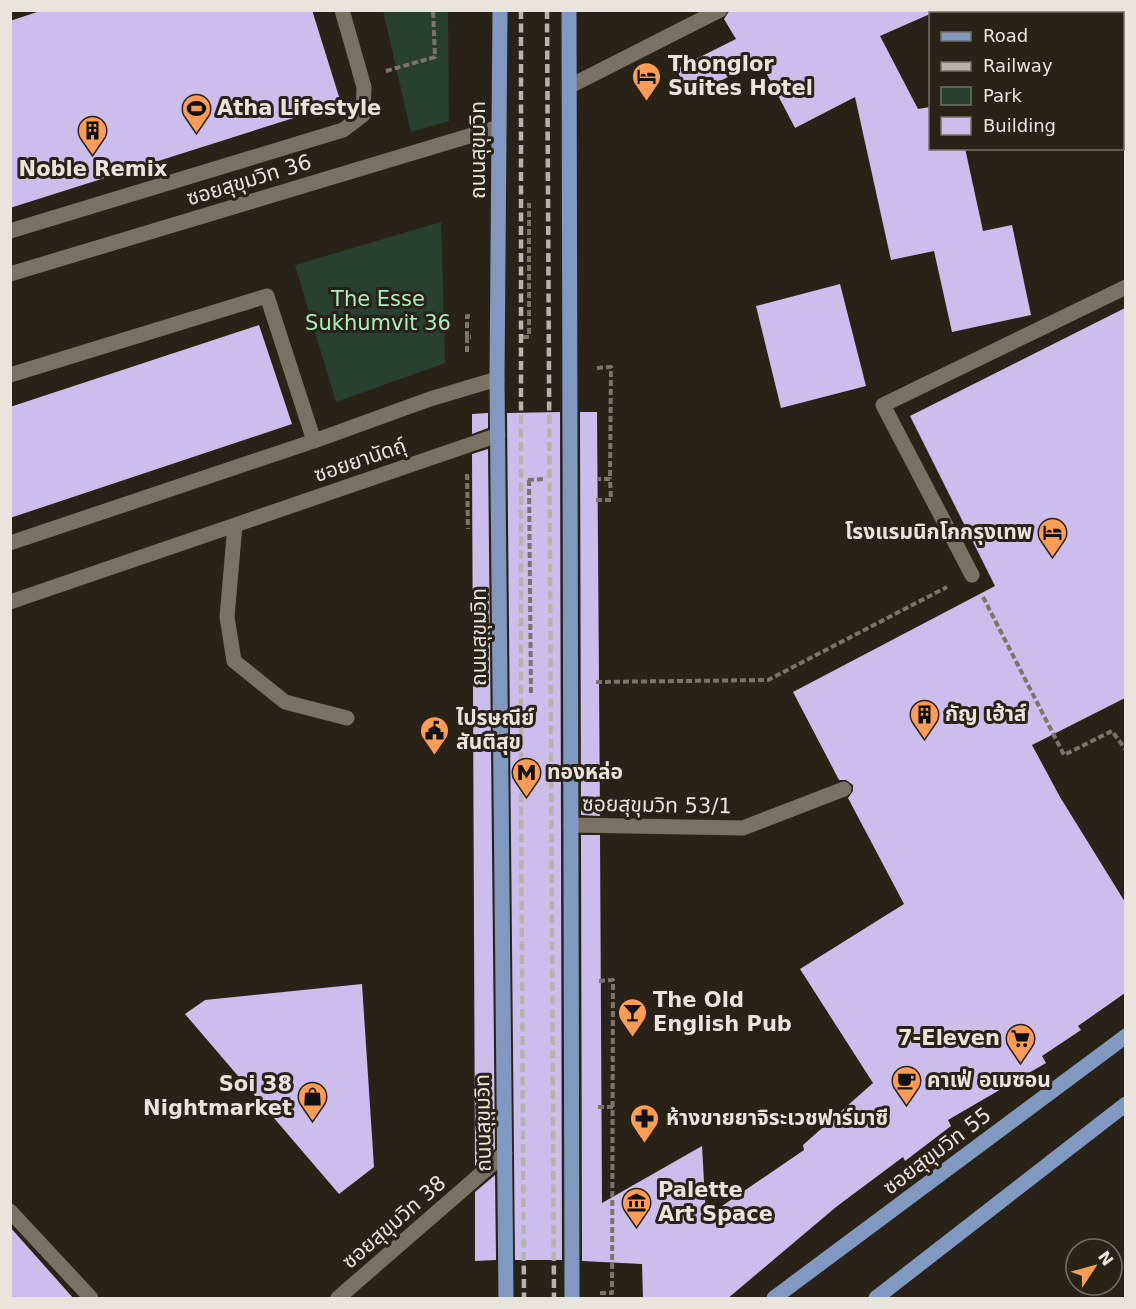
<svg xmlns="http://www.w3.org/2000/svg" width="1136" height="1309" font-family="'DejaVu Sans','Noto Sans Thai',sans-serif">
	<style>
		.green { fill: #28402f }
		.building { fill: #ccbeec }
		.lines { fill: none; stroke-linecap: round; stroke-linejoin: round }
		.path { stroke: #7a746a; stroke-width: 4; stroke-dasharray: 6 3; stroke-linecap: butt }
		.minor { stroke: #797163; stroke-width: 15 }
		.major { stroke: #8199c1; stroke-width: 15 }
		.rail { stroke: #b8b3aa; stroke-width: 4.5; stroke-dasharray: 9 4.5; stroke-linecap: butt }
		.labels { text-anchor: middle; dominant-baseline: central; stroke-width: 6; stroke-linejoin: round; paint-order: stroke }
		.poi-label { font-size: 21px; font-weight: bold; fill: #e9e4dc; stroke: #292217; text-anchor: start }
		.street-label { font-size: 21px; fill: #e9e4dc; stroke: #292217 }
		.park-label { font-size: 21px; fill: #acefbf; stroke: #292217 }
	</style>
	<rect width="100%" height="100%" fill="#292217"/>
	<path class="green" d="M 383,11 L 448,11 L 449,121 L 411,132 Z
		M 441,222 L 445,363 L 336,402 L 295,265 Z"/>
	<path class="building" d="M 43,10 L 312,10 L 341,103 L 10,208 L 10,21 Z
		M 730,10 L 939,10 L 880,36 L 918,109 L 930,107 L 930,148 L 965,148 L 983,231 L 1012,225 L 1031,315 L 952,332 L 934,251 L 891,260 L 855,97 L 795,128 L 760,61 L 690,96 L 676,69 L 736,39 L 724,19 Z
		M 840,284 L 866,386 L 781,408 L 756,306 Z
		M 1125,308 L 1125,698 L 1032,745 L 1060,797 L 1125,902 L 1125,993 L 1078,1026 L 1081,1030 L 1042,1056 L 1046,1063 L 948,1120 L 951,1126 L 905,1161 L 903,1157 L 836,1207 L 727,1299 L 643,1299 L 642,1264 L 582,1261 L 581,835 L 600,835 L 602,1203 L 702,1146 L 706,1217 L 804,1150 L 803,1145 L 873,1083 L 800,969 L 904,904 L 848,798 L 853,791 L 853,785 L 846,780 L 839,780 L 793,692 L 995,586 L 910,416 Z
		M 259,325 L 292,424 L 10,518 L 10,407 Z
		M 560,412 L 562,1260 L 515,1260 L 507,413 Z
		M 580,412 L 597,412 L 600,816 L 581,815 Z
		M 488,413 L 488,428 L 472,434 L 472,414 Z
		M 488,449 L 495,1149 L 475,1166 L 472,454 Z
		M 362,984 L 374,1167 L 339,1194 L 185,1014 L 205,1000 Z
		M 495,1175 L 496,1260 L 475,1261 L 475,1192 Z
		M 10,1227 L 74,1299 L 10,1299 Z"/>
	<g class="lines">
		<path class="path" d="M 386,71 L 435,57 L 433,10
			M 467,337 L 467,316 L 472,316
			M 523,337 L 529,337 L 529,203
			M 467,352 L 467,337 L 471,337
			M 597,368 L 611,367 L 610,479
			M 467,474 L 468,529
			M 528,480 L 544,479
			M 529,480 L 531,695
			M 596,500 L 611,500 L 610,479 L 597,479
			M 983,597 L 1064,755 L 1112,731 L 1126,750
			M 596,682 L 768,680 L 947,587
			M 599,981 L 613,980 L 612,1293 L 600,1293
			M 598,1107 L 613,1107"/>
		<path class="minor" d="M 570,86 L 720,10
			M 10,231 L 343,130 L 363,115 L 364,87 L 342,10
			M 10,274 L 499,127
			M 10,375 L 267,296 L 314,441
			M 235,525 L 227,617 L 234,661 L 285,702 L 347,718
			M 10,543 L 314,441 L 430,399 L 497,379
			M 972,575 L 883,405 L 1126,287
			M 10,602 L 498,435
			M 571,825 L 743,828 L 844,789
			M 10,1211 L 91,1298
			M 338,1298 L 505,1153"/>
		<path class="major" d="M 500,10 L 497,379 L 506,1298
			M 569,10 L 572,1298
			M 774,1298 L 1126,1036
			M 876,1298 L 1126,1104"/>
		<path class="rail" d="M 521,10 L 521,796 L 524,1298
			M 547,10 L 554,1298"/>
	</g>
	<defs>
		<symbol id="hotel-pin" viewBox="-11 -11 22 30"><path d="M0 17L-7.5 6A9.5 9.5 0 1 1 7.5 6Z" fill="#fd9d55" stroke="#292217"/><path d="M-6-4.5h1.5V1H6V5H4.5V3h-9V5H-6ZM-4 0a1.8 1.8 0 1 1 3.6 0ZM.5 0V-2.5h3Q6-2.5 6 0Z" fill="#111"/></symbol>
		<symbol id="stadium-pin" viewBox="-11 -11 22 30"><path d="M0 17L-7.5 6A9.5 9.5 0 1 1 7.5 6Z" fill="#fd9d55" stroke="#292217"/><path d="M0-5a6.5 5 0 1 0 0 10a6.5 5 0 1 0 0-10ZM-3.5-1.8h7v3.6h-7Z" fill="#111"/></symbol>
		<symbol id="building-pin" viewBox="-11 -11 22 30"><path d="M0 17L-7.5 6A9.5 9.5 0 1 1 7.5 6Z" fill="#fd9d55" stroke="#292217"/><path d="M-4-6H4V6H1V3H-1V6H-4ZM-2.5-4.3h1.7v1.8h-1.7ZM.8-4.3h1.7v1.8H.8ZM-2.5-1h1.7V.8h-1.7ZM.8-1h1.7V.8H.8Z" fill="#111"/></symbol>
		<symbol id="civic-pin" viewBox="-11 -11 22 30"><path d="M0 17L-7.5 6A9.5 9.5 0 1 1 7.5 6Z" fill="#fd9d55" stroke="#292217"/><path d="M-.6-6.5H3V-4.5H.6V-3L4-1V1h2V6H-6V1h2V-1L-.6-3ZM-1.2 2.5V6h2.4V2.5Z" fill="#111"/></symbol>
		<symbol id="metro-pin" viewBox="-11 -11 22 30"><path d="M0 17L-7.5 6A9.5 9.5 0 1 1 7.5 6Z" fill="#fd9d55" stroke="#292217"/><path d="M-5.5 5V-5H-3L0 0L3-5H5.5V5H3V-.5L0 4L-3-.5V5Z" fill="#111"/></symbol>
		<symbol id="bar-pin" viewBox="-11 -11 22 30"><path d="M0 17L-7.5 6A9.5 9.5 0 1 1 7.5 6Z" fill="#fd9d55" stroke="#292217"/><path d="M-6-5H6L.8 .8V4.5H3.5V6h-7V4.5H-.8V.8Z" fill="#111"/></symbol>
		<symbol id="supermarket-pin" viewBox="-11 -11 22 30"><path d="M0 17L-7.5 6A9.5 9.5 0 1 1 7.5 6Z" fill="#fd9d55" stroke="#292217"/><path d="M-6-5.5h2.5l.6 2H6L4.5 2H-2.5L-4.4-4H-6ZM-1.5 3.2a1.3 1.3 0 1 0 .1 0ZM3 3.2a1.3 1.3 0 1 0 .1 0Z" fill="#111"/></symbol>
		<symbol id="cafe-pin" viewBox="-11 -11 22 30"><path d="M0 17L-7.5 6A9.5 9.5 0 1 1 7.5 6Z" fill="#fd9d55" stroke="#292217"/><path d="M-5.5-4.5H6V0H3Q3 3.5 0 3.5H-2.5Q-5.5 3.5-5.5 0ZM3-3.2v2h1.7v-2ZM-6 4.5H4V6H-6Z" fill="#111"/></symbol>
		<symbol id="shop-pin" viewBox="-11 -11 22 30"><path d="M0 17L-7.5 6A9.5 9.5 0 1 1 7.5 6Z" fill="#fd9d55" stroke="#292217"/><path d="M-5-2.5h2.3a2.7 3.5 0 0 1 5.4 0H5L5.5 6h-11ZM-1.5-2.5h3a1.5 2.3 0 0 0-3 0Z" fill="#111"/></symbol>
		<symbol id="pharmacy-pin" viewBox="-11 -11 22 30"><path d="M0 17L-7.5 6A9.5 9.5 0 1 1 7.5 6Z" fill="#fd9d55" stroke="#292217"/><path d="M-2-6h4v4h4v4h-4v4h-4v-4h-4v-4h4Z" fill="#111"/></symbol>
		<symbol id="museum-pin" viewBox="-11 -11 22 30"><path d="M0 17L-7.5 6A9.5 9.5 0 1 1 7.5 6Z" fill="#fd9d55" stroke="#292217"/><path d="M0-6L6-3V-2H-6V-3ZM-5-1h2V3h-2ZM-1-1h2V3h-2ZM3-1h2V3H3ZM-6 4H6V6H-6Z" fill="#111"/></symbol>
	</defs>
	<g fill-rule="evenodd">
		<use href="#hotel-pin" x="630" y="60" width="33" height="45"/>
		<use href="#stadium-pin" x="180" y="92" width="33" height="45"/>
		<use href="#building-pin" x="76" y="114" width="33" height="45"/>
		<use href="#hotel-pin" x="1036" y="516" width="33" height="45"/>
		<use href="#building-pin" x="908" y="698" width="33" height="45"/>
		<use href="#civic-pin" x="418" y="714" width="33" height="45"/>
		<use href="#metro-pin" x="510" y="756" width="33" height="45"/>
		<use href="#bar-pin" x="616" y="996" width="33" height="45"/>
		<use href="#supermarket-pin" x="1004" y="1022" width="33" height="45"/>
		<use href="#cafe-pin" x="890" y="1064" width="33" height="45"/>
		<use href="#shop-pin" x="296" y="1080" width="33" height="45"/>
		<use href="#pharmacy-pin" x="628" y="1102" width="33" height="45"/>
		<use href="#museum-pin" x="620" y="1186" width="33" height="45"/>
	</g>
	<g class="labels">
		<g class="poi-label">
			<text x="668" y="64">Thonglor<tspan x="668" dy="24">Suites Hotel</tspan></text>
			<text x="217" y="108">Atha Lifestyle</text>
			<text x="93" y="169" text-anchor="middle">Noble Remix</text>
			<text x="1032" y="532" text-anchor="end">โรงแรมนิกโกกรุงเทพ</text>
			<text x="945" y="714">กัญ เฮ้าส์</text>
			<text x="456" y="718">ไปรษณีย์<tspan x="456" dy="24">สันติสุข</tspan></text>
			<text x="547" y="772">ทองหล่อ</text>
			<text x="653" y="1000">The Old<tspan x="653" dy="24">English Pub</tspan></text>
			<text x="1000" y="1038" text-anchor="end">7-Eleven</text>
			<text x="927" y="1080">คาเฟ่ อเมซอน</text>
			<text x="292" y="1084" text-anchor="end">Soi 38<tspan x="292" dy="24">Nightmarket</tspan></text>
			<text x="666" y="1118">ห้างขายยาจิระเวชฟาร์มาซี</text>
			<text x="658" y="1190">Palette<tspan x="658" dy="24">Art Space</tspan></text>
		</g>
		<g class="street-label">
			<text transform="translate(478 150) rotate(-90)">ถนนสุขุมวิท</text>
			<text transform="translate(249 180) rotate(-17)">ซอยสุขุมวิท 36</text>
			<text transform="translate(360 460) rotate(-19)">ซอยยานัดถุ์</text>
			<text transform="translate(479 637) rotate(-90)">ถนนสุขุมวิท</text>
			<text transform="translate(657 805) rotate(1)">ซอยสุขุมวิท 53/1</text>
			<text transform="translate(483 1123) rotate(-91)">ถนนสุขุมวิท</text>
			<text transform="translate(937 1151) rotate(-37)">ซอยสุขุมวิท 55</text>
			<text transform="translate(394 1222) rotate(-41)">ซอยสุขุมวิท 38</text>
		</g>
		<g class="park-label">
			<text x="378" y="299">The Esse<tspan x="378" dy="24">Sukhumvit 36</tspan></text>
		</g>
	</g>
	<rect width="1136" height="1309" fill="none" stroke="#e9e4dc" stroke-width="24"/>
	<rect x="929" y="12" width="195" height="138" fill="#292217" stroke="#767066" stroke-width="1.5"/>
	<rect x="941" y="32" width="30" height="9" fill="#8199c1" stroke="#767066" stroke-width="1.5"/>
	<text x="983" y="42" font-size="18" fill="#e9e4dc">Road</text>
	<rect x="941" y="62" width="30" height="9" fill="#b8b3aa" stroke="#767066" stroke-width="1.5"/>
	<text x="983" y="72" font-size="18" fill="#e9e4dc">Railway</text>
	<rect x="941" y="87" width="30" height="18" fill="#28402f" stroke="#767066" stroke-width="1.5"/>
	<text x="983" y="102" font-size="18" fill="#e9e4dc">Park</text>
	<rect x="941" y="117" width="30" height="18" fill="#ccbeec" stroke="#767066" stroke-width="1.5"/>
	<text x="983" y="132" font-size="18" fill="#e9e4dc">Building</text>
	<g transform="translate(1094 1267) rotate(54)"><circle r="28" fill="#292217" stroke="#767066" stroke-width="1.5"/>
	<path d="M0-4.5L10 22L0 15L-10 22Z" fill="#fd9d55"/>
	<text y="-9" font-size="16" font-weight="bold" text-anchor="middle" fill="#e9e4dc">N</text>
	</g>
</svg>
